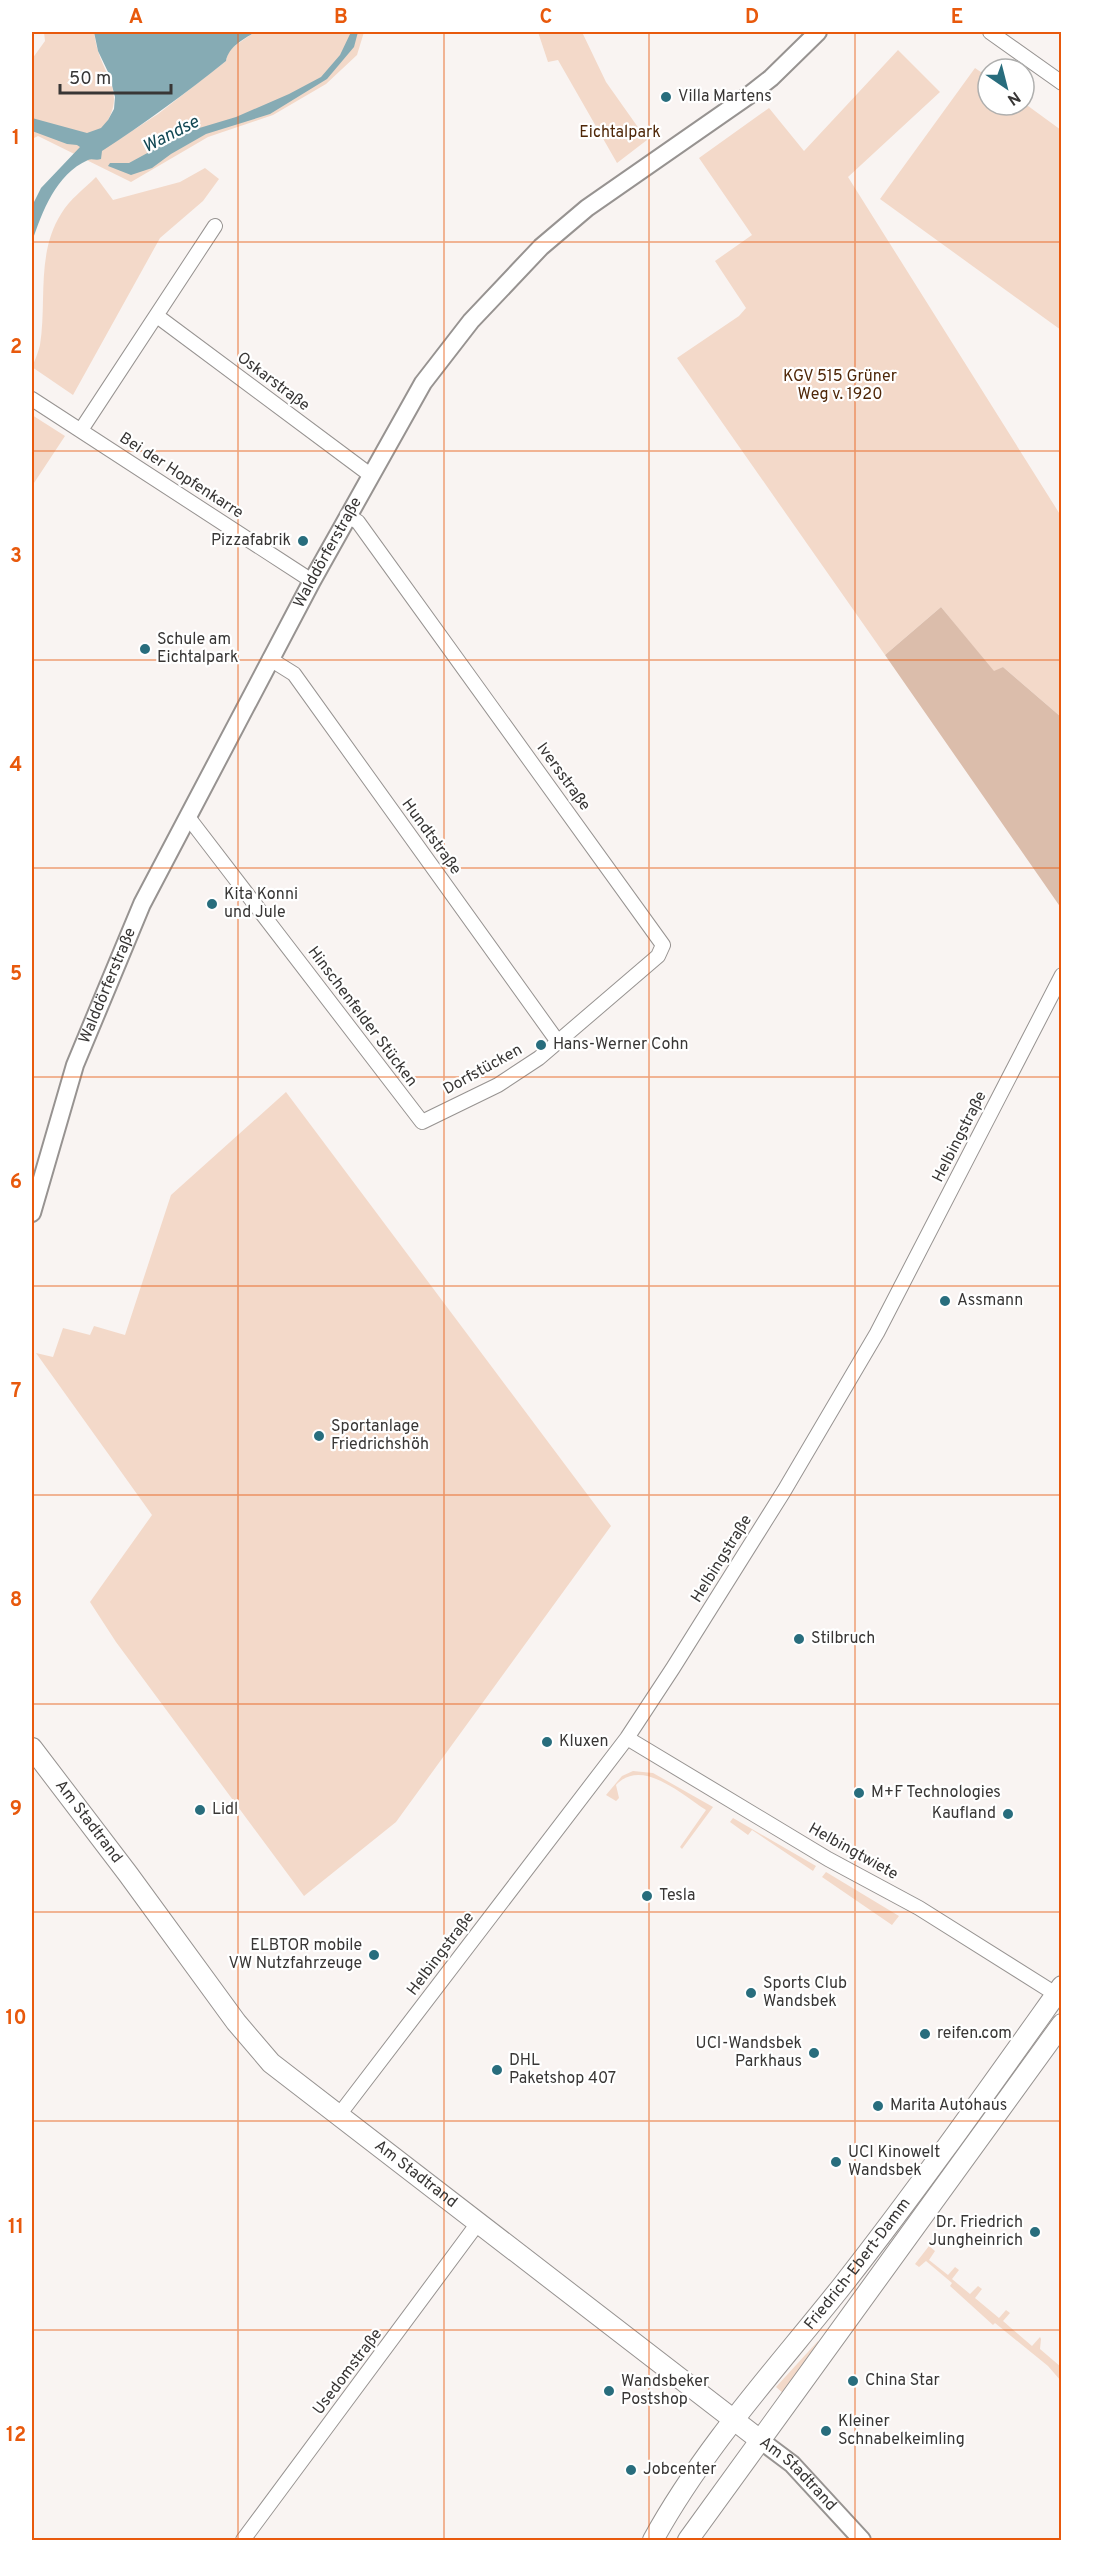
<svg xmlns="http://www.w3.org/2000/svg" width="1093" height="2572" font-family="Overpass,sans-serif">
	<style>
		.green { fill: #f3d9c9 }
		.forest { fill: #dbbdab }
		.water { fill: #86abb4 }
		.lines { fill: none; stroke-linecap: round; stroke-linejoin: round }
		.minor-casing { stroke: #979391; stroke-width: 16 }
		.tertiary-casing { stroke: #979391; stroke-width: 20 }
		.secondary-casing { stroke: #979391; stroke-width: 22 }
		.minor { stroke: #fff; stroke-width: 14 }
		.tertiary { stroke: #fff; stroke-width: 16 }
		.secondary { stroke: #fff; stroke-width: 20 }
		.grid { fill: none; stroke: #e8590c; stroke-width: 1.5; stroke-opacity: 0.55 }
		.poi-dot { fill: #286d7d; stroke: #fff; stroke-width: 2 }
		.labels { text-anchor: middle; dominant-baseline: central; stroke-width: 4.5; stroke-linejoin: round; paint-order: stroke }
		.poi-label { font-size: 16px; fill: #383635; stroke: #fff; text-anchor: start }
		.park-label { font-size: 16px; fill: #4f2708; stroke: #fff }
		.street-label { font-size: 16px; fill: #383635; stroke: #fff }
		.water-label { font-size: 18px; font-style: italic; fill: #124854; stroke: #fff }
		.neatline { fill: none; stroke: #e8590c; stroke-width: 2 }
		.grid-label { font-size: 20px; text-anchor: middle; font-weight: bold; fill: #e8590c }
	</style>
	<rect width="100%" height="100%" fill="#f9f4f2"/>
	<path class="green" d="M 44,32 L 94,32 C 95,38 96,45 98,51 C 106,77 123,92 108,120 L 115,142 L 158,114 L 226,61 L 228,53 L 233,47 L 255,32 L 364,32 L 357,55 L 326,84 L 273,115 L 208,137 L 131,182 L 38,136 L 32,139 L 32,59 L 45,41 Z
		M 538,32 L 582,32 L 606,82 L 647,140 L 617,163 L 558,60 L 548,62 Z
		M 898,50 L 940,92 L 848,177 L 1061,516 L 1061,717 L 1003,667 L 994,672 L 941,607 L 885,655 L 677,358 L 739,316 L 746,308 L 715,261 L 752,235 L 699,158 L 769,108 L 804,151 Z
		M 975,68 L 988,77 L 988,105 L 1024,105 L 1024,103 L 1061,130 L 1061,330 L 880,199 Z
		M 205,168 L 219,179 L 203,201 L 160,238 L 73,395 L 32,367 C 35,360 38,353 40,345 C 47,302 36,254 61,214 C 70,199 84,189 96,177 L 113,200 L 180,182 Z
		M 32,415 L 65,436 L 32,486 Z
		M 286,1092 L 611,1526 L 396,1822 L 304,1896 L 116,1642 L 90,1602 L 152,1515 L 36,1353 L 53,1357 L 63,1328 L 90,1335 L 94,1326 L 125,1335 L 171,1195 Z
		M 633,1771 L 653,1773 L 713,1807 L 682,1849 L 680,1847 L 706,1810 C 682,1795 642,1757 616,1785 L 619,1798 L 616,1801 L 606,1795 L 622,1776 Z
		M 733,1818 L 816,1866 L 813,1871 L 752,1830 L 748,1835 L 730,1822 Z
		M 826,1872 L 899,1916 L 892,1925 L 822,1877 Z
		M 929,2246 L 935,2251 L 929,2260 L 948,2275 L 955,2267 L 959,2270 L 952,2279 L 970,2294 L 978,2286 L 982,2289 L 975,2298 L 999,2318 L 1006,2310 L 1010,2313 L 1003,2321 L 1032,2346 L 1040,2337 L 1041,2339 L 1040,2349 L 1061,2367 L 1061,2381 L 1048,2366 L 995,2323 L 993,2325 L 950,2286 L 952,2283 L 926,2261 L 919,2267 L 915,2264 Z
		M 818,2341 L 819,2343 L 783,2393 L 776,2387 Z"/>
	<path class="forest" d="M 941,607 L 994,671 L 1003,667 L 1061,717 L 1061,908 L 885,655 Z"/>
	<path class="water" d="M 94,32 L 255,32 C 243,40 229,46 226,61 C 186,93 145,123 102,151 L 101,159 C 96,161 92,158 88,160 C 56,174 42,212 32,242 L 32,206 L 41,188 L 80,147 L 77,145 L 67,144 L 32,131 L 32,118 L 87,133 L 101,128 L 108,120 L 114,109 L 115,97 L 109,74 L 98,51 Z
		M 351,32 L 358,32 L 354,47 L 327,79 L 270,114 L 206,134 L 171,154 L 152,168 L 131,175 L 108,166 L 110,163 L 129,163 L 186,132 L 236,117 L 289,94 L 321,77 L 340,55 Z"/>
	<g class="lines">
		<defs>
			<path id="minor" d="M 990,32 L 1062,83
				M 157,316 L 369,474
				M 32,399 L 312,581
				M 81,430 L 215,226
				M 270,659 L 294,674 L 558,1042
				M 188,817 L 422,1122 L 498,1085 L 539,1058 L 658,956 L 663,945 L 358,522 L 347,515
				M 627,1738 L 828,1859 L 919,1908 L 1062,1998
				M 339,2115 L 627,1738 L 673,1668 L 784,1491 L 877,1333 L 1062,975
				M 243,2540 L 478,2223"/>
			<g id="tertiary">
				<path id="s1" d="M 32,1213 L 75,1065 L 142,904 L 312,581 L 423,383 L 471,321 L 541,247 L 587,208 L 748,96 L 771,78 L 818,32"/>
				<path id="s2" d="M 760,2440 L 792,2464 L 862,2540"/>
			</g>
			<g id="secondary">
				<path id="s3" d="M 32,1748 L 128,1874 L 236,2022 L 271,2063 L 760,2440"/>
				<path id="s4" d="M 653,2540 C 704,2447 776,2369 842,2286 C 918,2189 990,2087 1062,1986"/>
				<path d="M 688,2540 L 1062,2024"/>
			</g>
		</defs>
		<use href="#minor" class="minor-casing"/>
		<use href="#tertiary" class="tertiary-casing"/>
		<use href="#secondary" class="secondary-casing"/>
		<use href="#minor" class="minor"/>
		<use href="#tertiary" class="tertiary"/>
		<use href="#secondary" class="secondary"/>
	</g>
	<path class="grid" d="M 238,32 L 238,2540M 444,32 L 444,2540M 649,32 L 649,2540M 855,32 L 855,2540M 32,242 L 1062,242M 32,451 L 1062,451M 32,660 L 1062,660M 32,868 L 1062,868M 32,1077 L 1062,1077M 32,1286 L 1062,1286M 32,1495 L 1062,1495M 32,1704 L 1062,1704M 32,1912 L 1062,1912M 32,2121 L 1062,2121M 32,2330 L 1062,2330"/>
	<g class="poi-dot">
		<circle cx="666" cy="97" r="6"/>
		<circle cx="303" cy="541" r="6"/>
		<circle cx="145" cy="649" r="6"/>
		<circle cx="212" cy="904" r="6"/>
		<circle cx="541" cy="1045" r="6"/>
		<circle cx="945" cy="1301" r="6"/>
		<circle cx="319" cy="1436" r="6"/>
		<circle cx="799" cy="1639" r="6"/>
		<circle cx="547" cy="1742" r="6"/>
		<circle cx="859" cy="1793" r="6"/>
		<circle cx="200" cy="1810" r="6"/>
		<circle cx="1008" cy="1814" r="6"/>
		<circle cx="647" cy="1896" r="6"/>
		<circle cx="374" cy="1955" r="6"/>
		<circle cx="751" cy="1993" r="6"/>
		<circle cx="925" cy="2034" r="6"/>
		<circle cx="814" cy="2053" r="6"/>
		<circle cx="497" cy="2070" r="6"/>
		<circle cx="878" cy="2106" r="6"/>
		<circle cx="836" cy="2162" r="6"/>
		<circle cx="1035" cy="2232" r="6"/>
		<circle cx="853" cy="2381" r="6"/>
		<circle cx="609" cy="2391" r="6"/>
		<circle cx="826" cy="2431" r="6"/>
		<circle cx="631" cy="2470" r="6"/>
	</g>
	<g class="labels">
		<g class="poi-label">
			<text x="678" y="97">Villa Martens</text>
			<text x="291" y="541" text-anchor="end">Pizzafabrik</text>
			<text x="157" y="640">Schule am<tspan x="157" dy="18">Eichtalpark</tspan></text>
			<text x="224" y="895">Kita Konni<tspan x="224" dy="18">und Jule</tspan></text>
			<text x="553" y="1045">Hans-Werner Cohn</text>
			<text x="957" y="1301">Assmann</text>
			<text x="331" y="1427">Sportanlage<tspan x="331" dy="18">Friedrichshöh</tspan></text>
			<text x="811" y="1639">Stilbruch</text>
			<text x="559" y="1742">Kluxen</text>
			<text x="871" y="1793">M+F Technologies</text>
			<text x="212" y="1810">Lidl</text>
			<text x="996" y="1814" text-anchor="end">Kaufland</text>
			<text x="659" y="1896">Tesla</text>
			<text x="362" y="1946" text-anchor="end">ELBTOR mobile<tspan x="362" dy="18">VW Nutzfahrzeuge</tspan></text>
			<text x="763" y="1984">Sports Club<tspan x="763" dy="18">Wandsbek</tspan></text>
			<text x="937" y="2034">reifen.com</text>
			<text x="802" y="2044" text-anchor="end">UCI-Wandsbek<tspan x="802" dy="18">Parkhaus</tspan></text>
			<text x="509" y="2061">DHL<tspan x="509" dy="18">Paketshop 407</tspan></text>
			<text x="890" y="2106">Marita Autohaus</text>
			<text x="848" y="2153">UCI Kinowelt<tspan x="848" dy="18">Wandsbek</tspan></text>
			<text x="1023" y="2223" text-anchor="end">Dr. Friedrich<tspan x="1023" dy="18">Jungheinrich</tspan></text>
			<text x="865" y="2381">China Star</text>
			<text x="621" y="2382">Wandsbeker<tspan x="621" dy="18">Postshop</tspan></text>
			<text x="838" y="2422">Kleiner<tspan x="838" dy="18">Schnabelkeimling</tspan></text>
			<text x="643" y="2470">Jobcenter</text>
		</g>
		<g class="park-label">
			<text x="620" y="133">Eichtalpark</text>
			<text x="840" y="377">KGV 515 Grüner<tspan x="840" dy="18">Weg v. 1920</tspan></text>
		</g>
		<g class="street-label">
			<text transform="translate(273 382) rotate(37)">Oskarstraße</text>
			<text transform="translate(181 476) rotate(33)">Bei der Hopfenkarre</text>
			<text stroke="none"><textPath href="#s1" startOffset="726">Walddörferstraße</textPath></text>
			<text transform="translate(563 777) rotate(54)">Iversstraße</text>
			<text transform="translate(431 837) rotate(54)">Hundtstraße</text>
			<text stroke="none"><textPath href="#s1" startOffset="240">Walddörferstraße</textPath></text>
			<text transform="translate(362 1017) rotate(53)">Hinschenfelder Stücken</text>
			<text transform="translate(483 1070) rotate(-29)">Dorfstücken</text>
			<text transform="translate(960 1137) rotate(-63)">Helbingstraße</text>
			<text transform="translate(722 1559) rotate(-58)">Helbingstraße</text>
			<text stroke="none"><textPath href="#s3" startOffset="93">Am Stadtrand</textPath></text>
			<text transform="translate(853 1852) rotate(29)">Helbingtwiete</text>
			<text transform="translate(441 1954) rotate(-53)">Helbingstraße</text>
			<text stroke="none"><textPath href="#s3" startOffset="578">Am Stadtrand</textPath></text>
			<text stroke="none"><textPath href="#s4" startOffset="344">Friedrich-Ebert-Damm</textPath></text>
			<text transform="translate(348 2372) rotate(-53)">Usedomstraße</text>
			<text stroke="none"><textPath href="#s2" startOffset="51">Am Stadtrand</textPath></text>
		</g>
		<g class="water-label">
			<text transform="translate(171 135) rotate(-27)">Wandse</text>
		</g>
	</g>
	<rect width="1093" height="2572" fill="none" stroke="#ffffff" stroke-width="66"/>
	<g transform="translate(1006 87) rotate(145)"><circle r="28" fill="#ffffff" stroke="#afafae" stroke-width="1.5"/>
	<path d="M0-4.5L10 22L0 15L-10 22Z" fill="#286d7d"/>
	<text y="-9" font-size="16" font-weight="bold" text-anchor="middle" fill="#383635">N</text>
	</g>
	<path d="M60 84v9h111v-9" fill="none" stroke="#383635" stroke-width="3"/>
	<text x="69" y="84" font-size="18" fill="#383635" stroke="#ffffff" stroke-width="4.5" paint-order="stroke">50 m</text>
	<rect x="33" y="33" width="1027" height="2506" class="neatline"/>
	<g class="grid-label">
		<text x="136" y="23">A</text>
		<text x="341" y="23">B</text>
		<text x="546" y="23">C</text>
		<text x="752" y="23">D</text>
		<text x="957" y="23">E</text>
		<text x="16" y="144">1</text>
		<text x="16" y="353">2</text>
		<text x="16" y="562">3</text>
		<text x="16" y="771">4</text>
		<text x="16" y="980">5</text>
		<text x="16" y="1188">6</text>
		<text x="16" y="1397">7</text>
		<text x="16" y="1606">8</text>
		<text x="16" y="1815">9</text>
		<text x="16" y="2024">10</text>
		<text x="16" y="2233">11</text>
		<text x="16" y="2441">12</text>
	</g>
</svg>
